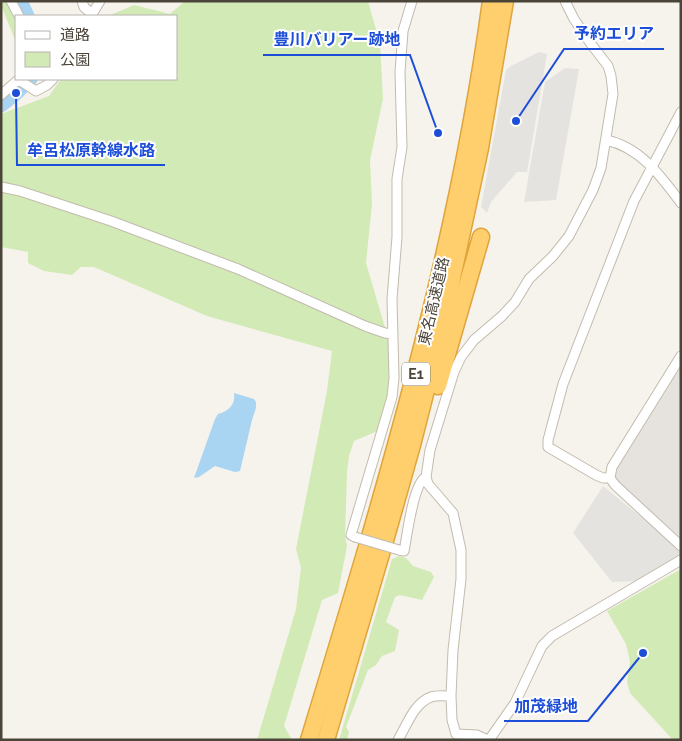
<svg xmlns="http://www.w3.org/2000/svg" width="682" height="741" font-family="Raleway,'Noto Sans JP',sans-serif">
	<style>
		.industrial { fill: #e6e2dd }
		.green { fill: #d2eab5 }
		.parking { fill: #e5e3e0 }
		.water { fill: #a9d4f2 }
		.lines { fill: none; stroke-linecap: round; stroke-linejoin: round }
		.river { stroke: #a9d4f2; stroke-width: 15 }
		.minor-casing { stroke: #c2bbae; stroke-width: 11 }
		.motorway-casing { stroke: #e0a43c; stroke-width: 19 }
		.minor { stroke: #fff; stroke-width: 9 }
		.motorway { stroke: #ffcf6e; stroke-width: 16 }
		.minor-bridge-casing { stroke: #c2bbae; stroke-width: 11; stroke-linecap: butt }
		.minor-bridge { stroke: #fff; stroke-width: 9 }
		.labels { text-anchor: middle; dominant-baseline: central; stroke-width: 4; stroke-linejoin: round; paint-order: stroke }
		.shield { fill: #fff; stroke: #817c74; stroke-width: 1 }
		.shield-label { font-size: 14px; font-weight: bold; fill: #4b4439 }
		.street-label { font-size: 15px; fill: #4b4439; stroke: #fff }
		.leader { fill: none; stroke: #1d4ed8; stroke-width: 2 }
		.callout-dot { fill: #1d4ed8; stroke: #fff; stroke-width: 2 }
		.callout-label { font-size: 16px; text-anchor: middle; font-weight: bold; fill: #1d4ed8; stroke: #fff; stroke-width: 4; stroke-linejoin: round; paint-order: stroke }
	</style>
	<rect width="100%" height="100%" fill="#f6f3ec"/>
	<path class="industrial" d="M 681,364 L 681,541 L 617,481 L 614,468 Z"/>
	<path class="green" d="M 1,1 L 8,1 L 16,17 L 16,43 C 13,32 1,9 1,1 Z
		M 185,1 L 368,1 L 380,44 L 383,99 L 370,160 L 372,204 L 366,263 L 391,348 L 391,384 L 380,430 L 354,441 L 349,456 L 347,471 L 345,536 L 347,546 L 338,593 L 322,600 L 284,726 L 292,740 L 257,740 L 296,609 L 301,568 L 296,549 L 327,391 L 332,351 L 207,316 L 94,267 L 81,267 L 72,275 L 44,271 L 28,263 L 28,252 L 1,247 L 1,114 L 49,96 L 61,79 L 176,79 L 176,16 L 108,16 L 134,5 L 170,14 Z
		M 399,556 L 406,558 L 413,566 L 431,572 L 434,577 L 422,600 L 400,595 L 395,597 L 386,622 L 399,630 L 395,651 L 382,656 L 376,665 L 368,670 L 346,727 L 349,732 L 347,740 L 339,740 L 392,559 Z
		M 681,569 L 681,740 L 673,740 L 630,693 L 627,682 L 630,662 L 626,644 L 607,611 Z"/>
	<path class="parking" d="M 539,52 L 547,54 L 527,172 L 517,172 L 491,202 L 487,213 L 481,207 L 506,70 L 511,66 Z
		M 565,68 L 579,69 L 556,200 L 524,202 L 545,82 Z
		M 603,486 L 678,547 L 680,553 L 678,558 L 640,581 L 612,582 L 573,533 Z"/>
	<path class="water" d="M 234,393 L 254,399 L 256,402 L 256,408 L 252,420 L 240,471 L 235,472 L 215,466 L 199,477 L 194,478 L 215,419 L 218,414 C 229,411 236,404 234,393 Z"/>
	<g class="lines">
		<path class="river" d="M 20,1 L 27,16
			M 1,105 L 16,93 L 30,79"/>
		<defs>
			<path id="minor" d="M 11,1 L 19,16
				M 82,1 L 84,7 L 92,14
				M 91,16 L 100,1
				M 19,80 L 36,91 L 47,85 L 53,79
				M 1,95 L 19,79
				M 606,140 C 640,147 661,176 681,203
				M 1,187 L 20,191 L 111,221 L 238,269 L 365,326 L 385,333 L 393,334
				M 681,356 L 612,467 L 610,478 L 615,485 L 681,546
				M 610,478 L 603,478 L 596,475 L 548,447 L 548,440 L 563,384 L 634,201 L 681,112
				M 355,537 L 351,535 L 392,397 L 394,378 L 392,299 L 397,237 L 397,179 L 402,147 L 400,72 L 403,31 L 412,1
				M 399,550 L 404,551 C 407,537 413,483 426,477
				M 398,740 C 407,725 414,703 431,697 C 437,695 445,696 451,696
				M 488,740 L 477,735 L 456,734 L 452,720 L 451,696 L 453,650 L 461,579 L 461,550 L 453,513 L 428,484 L 426,477 L 430,450 L 454,372 L 461,357 L 474,340 L 502,316 L 515,302 L 529,279 L 553,256 L 569,236 L 593,190 L 601,168 L 613,94 L 611,76 L 608,66 L 591,44 L 574,19 L 565,1
				M 489,740 L 515,703 L 542,646 L 552,636 L 681,560"/>
			<path id="motorway" d="M 438,386 L 481,237
				M 309,740 C 383,497 457,254 491,1
				M 326,740 L 386,537 L 412,445 L 438,343 L 480,148 L 505,1"/>
		</defs>
		<use href="#minor" class="minor-casing"/>
		<use href="#motorway" class="motorway-casing"/>
		<use href="#minor" class="minor"/>
		<use href="#motorway" class="motorway"/>
		<defs>
			<path id="minor-bridge" d="M 355,537 L 399,550"/>
		</defs>
		<use href="#minor-bridge" class="minor-bridge-casing"/>
		<use href="#minor-bridge" class="minor-bridge"/>
	</g>
	<g class="labels">
		<rect class="shield" x="402" y="362.5" width="28" height="23" rx="4"/>
		<g class="shield-label">
			<text x="416" y="374">E1</text>
		</g>
		<g class="street-label">
			<text transform="translate(434 301) rotate(-77)">東名高速道路</text>
		</g>
	</g>
	<path class="leader" d="M516 121L564 49H664M438 133L410 55H263M16 93L17 165H165M643 653L588 721H504"/>
	<g class="callout-dot">
		<circle cx="516" cy="121" r="5"/>
		<circle cx="438" cy="133" r="5"/>
		<circle cx="16" cy="93" r="5"/>
		<circle cx="643" cy="653" r="5"/>
	</g>
	<g class="callout-label">
		<text x="614" y="39">予約エリア</text>
		<text x="337" y="45">豊川バリアー跡地</text>
		<text x="91" y="156">牟呂松原幹線水路</text>
		<text x="546" y="712">加茂緑地</text>
	</g>
	<rect width="682" height="741" fill="none" stroke="#4b4439" stroke-width="5"/>
	<rect x="15" y="15" width="162" height="65" fill="#ffffff" stroke="#b7b4b0"/>
	<rect x="25" y="31" width="25" height="8" fill="#ffffff" stroke="#b7b4b0"/>
	<text x="60" y="40" font-size="15" fill="#4b4439">道路</text>
	<rect x="25" y="52" width="25" height="15" fill="#d2eab5" stroke="#b7b4b0"/>
	<text x="60" y="65" font-size="15" fill="#4b4439">公園</text>
</svg>
